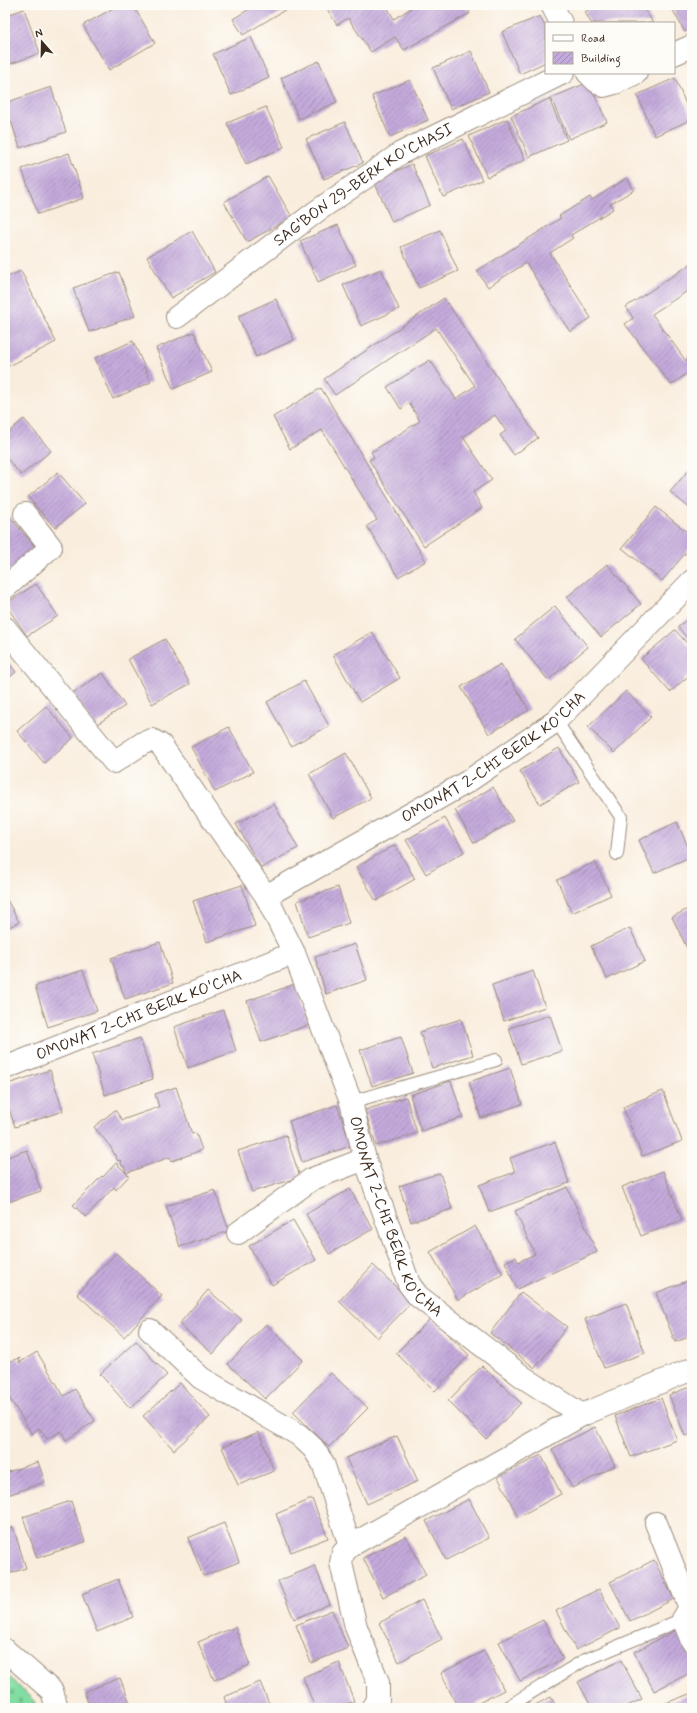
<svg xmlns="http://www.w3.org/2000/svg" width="697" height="1713" font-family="Mynerve,sans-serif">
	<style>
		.cemetery { fill: url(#cemetery-stones); stroke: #5e8460 }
		.building { fill: url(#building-hatch) }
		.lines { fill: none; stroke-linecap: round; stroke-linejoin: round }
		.lane-casing { stroke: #9a8c7e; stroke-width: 14 }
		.street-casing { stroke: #9a8c7e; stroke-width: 24 }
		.lane { stroke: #fff; stroke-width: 12 }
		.street { stroke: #fff; stroke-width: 22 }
		.labels { text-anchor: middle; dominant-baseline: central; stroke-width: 3; stroke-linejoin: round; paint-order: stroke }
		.street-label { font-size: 16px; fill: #3b2a1e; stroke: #fdfcf7 }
	</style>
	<defs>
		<pattern id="cemetery-stones" width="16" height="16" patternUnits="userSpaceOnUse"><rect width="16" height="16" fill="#82dda3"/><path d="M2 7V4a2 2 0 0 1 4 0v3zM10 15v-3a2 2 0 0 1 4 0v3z" fill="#71be8c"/></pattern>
		<pattern id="building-hatch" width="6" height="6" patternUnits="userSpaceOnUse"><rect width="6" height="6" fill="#c4aadc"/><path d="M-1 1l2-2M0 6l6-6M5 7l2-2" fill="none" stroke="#a08bb2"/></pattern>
	</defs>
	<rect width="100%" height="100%" fill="#fdfcf7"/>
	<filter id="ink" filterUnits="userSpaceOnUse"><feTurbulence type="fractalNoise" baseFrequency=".025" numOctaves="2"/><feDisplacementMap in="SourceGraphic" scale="8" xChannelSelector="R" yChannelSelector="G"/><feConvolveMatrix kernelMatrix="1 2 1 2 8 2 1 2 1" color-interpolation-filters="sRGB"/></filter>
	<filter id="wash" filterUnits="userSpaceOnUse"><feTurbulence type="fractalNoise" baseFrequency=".012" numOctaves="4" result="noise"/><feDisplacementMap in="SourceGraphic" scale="16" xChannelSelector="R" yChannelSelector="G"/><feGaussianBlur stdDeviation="0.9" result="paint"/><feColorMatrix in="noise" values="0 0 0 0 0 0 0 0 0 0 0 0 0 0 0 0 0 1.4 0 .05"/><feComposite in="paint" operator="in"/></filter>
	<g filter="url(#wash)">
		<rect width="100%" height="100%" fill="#f9eddd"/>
		<path class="cemetery" d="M 5,1673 L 34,1701 L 37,1708 L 5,1708 Z"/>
		<g id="blocks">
			<path class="building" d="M 119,5 L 133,5 L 155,43 L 109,70 L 83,25 Z
				M 256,5 L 293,5 L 243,35 L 233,19 Z
				M 320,5 L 386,5 L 394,19 L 416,5 L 465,5 L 470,13 L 404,50 L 395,37 L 371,52 L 348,18 L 337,25 L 326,7 L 323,9 Z
				M 597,5 L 642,5 L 653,23 L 591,23 L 585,12 Z
				M 670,5 L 692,5 L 692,28 L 685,32 Z
				M 24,9 L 40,53 L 5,66 L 5,16 Z
				M 540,16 L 546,29 L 546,62 L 520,74 L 502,32 Z
				M 251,37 L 269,78 L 231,95 L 213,54 Z
				M 471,51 L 489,92 L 451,109 L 433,68 Z
				M 319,61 L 337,102 L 299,119 L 281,78 Z
				M 675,78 L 692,119 L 655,136 L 637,95 Z
				M 410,80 L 428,120 L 390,137 L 372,96 Z
				M 589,82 L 607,122 L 569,139 L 551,98 Z
				M 51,87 L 66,132 L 20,148 L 5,103 Z
				M 549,99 L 567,140 L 529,157 L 511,116 Z
				M 266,107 L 284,147 L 246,164 L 227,123 Z
				M 507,119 L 525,160 L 487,177 L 469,136 Z
				M 345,122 L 363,163 L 324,179 L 306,139 Z
				M 463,139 L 482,180 L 443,197 L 425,156 Z
				M 69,153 L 84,198 L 38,214 L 22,169 Z
				M 412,164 L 430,205 L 392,222 L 374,181 Z
				M 268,176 L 292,217 L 247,242 L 224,202 Z
				M 627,178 L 634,190 L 610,204 L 613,209 L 571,235 L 573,238 L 550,253 L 591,318 L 570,332 L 526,263 L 488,287 L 477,271 L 561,218 L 559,216 L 590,197 L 592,200 Z
				M 338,225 L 356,265 L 318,282 L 300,241 Z
				M 440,230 L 458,271 L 419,288 L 401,247 Z
				M 192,231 L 215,272 L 171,298 L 147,257 Z
				M 692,263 L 692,288 L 652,314 L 686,361 L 692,350 L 692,374 L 689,372 L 671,385 L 625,324 L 633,318 L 626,307 Z
				M 381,269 L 399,309 L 361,326 L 343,285 Z
				M 21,271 L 56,342 L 5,368 L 5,278 Z
				M 119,272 L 135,316 L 89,332 L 73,288 Z
				M 444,298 L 538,438 L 514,455 L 500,435 L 506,431 L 495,415 L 463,437 L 492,480 L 473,492 L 482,508 L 424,546 L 369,460 L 374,457 L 371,452 L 420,421 L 409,403 L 401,409 L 387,387 L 430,360 L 456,399 L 475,386 L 436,328 L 335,395 L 324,379 Z
				M 276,299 L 294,340 L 256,357 L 238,316 Z
				M 194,332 L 212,372 L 173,389 L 156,348 Z
				M 133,341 L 151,382 L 113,399 L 95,358 Z
				M 321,388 L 426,561 L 398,577 L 367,526 L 377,520 L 322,430 L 290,449 L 273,417 Z
				M 24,419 L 51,451 L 21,475 L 5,456 L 5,435 Z
				M 692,466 L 692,510 L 670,492 Z
				M 58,472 L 85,504 L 55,528 L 28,497 Z
				M 656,507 L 692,536 L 692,545 L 662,581 L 622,548 Z
				M 9,516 L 36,548 L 7,573 L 5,571 L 5,519 Z
				M 607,564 L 641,604 L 601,637 L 567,597 Z
				M 36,584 L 58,616 L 27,636 L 5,604 Z
				M 555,606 L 588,647 L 548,680 L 515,639 Z
				M 692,615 L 692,644 L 678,627 Z
				M 675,630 L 692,649 L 692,673 L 670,692 L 641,659 Z
				M 372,632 L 400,678 L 360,702 L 333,655 Z
				M 165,639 L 190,684 L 152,704 L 128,659 Z
				M 5,658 L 16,672 L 5,681 Z
				M 501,664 L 529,710 L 489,734 L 461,687 Z
				M 103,673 L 125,706 L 94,726 L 73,693 Z
				M 304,681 L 329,726 L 291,746 L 267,702 Z
				M 626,691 L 651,717 L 614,753 L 588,727 Z
				M 46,706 L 73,738 L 44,763 L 17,731 Z
				M 229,727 L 253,772 L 215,792 L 191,747 Z
				M 559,748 L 579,782 L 540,804 L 520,771 Z
				M 346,753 L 371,798 L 333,818 L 309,774 Z
				M 493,787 L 513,821 L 474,843 L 455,810 Z
				M 274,804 L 298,848 L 261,868 L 236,824 Z
				M 445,818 L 464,852 L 426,874 L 406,840 Z
				M 677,822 L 692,856 L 654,873 L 639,840 Z
				M 395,845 L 415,879 L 376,901 L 356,867 Z
				M 595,862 L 611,895 L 572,913 L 557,880 Z
				M 242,885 L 255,926 L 207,942 L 193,901 Z
				M 338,887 L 349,923 L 308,937 L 297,901 Z
				M 5,896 L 19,922 L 5,929 Z
				M 692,907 L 692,948 L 688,950 L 672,917 Z
				M 630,928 L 645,961 L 607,979 L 591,946 Z
				M 160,942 L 173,983 L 125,999 L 111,958 Z
				M 355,944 L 367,980 L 326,994 L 315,957 Z
				M 83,970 L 97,1011 L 48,1027 L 35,986 Z
				M 533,971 L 545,1007 L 504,1021 L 492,985 Z
				M 295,984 L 309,1025 L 261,1042 L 247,1001 Z
				M 223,1010 L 236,1051 L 188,1068 L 174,1027 Z
				M 550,1015 L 562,1051 L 521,1064 L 509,1028 Z
				M 461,1019 L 473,1055 L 432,1068 L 420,1032 Z
				M 401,1037 L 413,1073 L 372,1086 L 360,1050 Z
				M 140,1038 L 153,1079 L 105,1095 L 92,1054 Z
				M 510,1068 L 522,1104 L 481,1118 L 469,1082 Z
				M 50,1070 L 63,1111 L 15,1127 L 5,1097 L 5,1085 Z
				M 451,1081 L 463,1117 L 421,1131 L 410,1095 Z
				M 176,1087 L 192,1134 L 196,1133 L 202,1150 L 172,1161 L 170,1157 L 126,1173 L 124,1166 L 122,1166 L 120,1160 L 118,1161 L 110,1146 L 94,1127 L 115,1110 L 122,1120 L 159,1107 L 155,1094 Z
				M 663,1091 L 682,1141 L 642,1156 L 623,1107 Z
				M 406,1097 L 417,1133 L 376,1146 L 365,1110 Z
				M 337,1105 L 351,1146 L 302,1162 L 289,1121 Z
				M 286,1135 L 300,1177 L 252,1192 L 238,1151 Z
				M 555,1142 L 569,1183 L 489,1212 L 479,1185 L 515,1172 L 510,1158 Z
				M 27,1150 L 41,1191 L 5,1203 L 5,1158 Z
				M 116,1163 L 129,1176 L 116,1190 L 114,1187 L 86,1217 L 73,1205 L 102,1176 L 103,1177 Z
				M 663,1171 L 682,1220 L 641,1236 L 622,1187 Z
				M 440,1173 L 452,1209 L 411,1222 L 399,1186 Z
				M 567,1187 L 597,1252 L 517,1289 L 505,1262 L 516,1257 L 518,1262 L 535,1254 L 515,1211 Z
				M 350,1189 L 373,1229 L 329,1254 L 306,1214 Z
				M 215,1190 L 229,1231 L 180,1247 L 166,1206 Z
				M 293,1220 L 316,1260 L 272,1285 L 249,1246 Z
				M 475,1226 L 503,1274 L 458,1300 L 430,1252 Z
				M 116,1253 L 162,1296 L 124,1337 L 77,1294 Z
				M 373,1265 L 412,1302 L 377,1338 L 339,1301 Z
				M 692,1279 L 692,1336 L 675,1342 L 656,1293 Z
				M 208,1290 L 242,1320 L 213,1354 L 179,1324 Z
				M 521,1292 L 567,1327 L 535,1368 L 490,1333 Z
				M 626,1303 L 645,1353 L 604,1368 L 585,1319 Z
				M 431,1318 L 469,1355 L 435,1391 L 396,1353 Z
				M 266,1324 L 303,1360 L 265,1399 L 228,1364 Z
				M 136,1341 L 167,1375 L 130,1408 L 100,1374 Z
				M 37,1352 L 64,1396 L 75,1389 L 95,1421 L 66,1440 L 61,1431 L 47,1439 L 39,1428 L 32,1434 L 5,1391 L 5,1363 L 20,1358 L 19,1363 Z
				M 482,1366 L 521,1403 L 486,1439 L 448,1401 Z
				M 331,1373 L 368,1408 L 329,1447 L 293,1412 Z
				M 180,1383 L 210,1417 L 174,1450 L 143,1416 Z
				M 692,1386 L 692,1434 L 685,1436 L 669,1395 Z
				M 661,1398 L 677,1440 L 631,1457 L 615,1416 Z
				M 595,1427 L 615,1466 L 572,1488 L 552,1449 Z
				M 259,1432 L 274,1471 L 238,1485 L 222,1447 Z
				M 397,1436 L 418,1481 L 367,1504 L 346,1458 Z
				M 541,1455 L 561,1494 L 518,1517 L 498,1477 Z
				M 38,1462 L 45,1482 L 5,1496 L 5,1473 Z
				M 312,1499 L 328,1538 L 291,1552 L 276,1514 Z
				M 469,1499 L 489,1538 L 446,1560 L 426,1521 Z
				M 71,1501 L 85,1542 L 37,1558 L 23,1517 Z
				M 224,1523 L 239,1562 L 203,1576 L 188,1538 Z
				M 13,1527 L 26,1568 L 5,1575 L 5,1530 Z
				M 406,1536 L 426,1575 L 383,1597 L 363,1558 Z
				M 654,1560 L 674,1599 L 630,1621 L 610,1582 Z
				M 315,1566 L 330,1604 L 294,1619 L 278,1581 Z
				M 118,1579 L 133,1617 L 97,1632 L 82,1594 Z
				M 599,1589 L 620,1628 L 576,1650 L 556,1611 Z
				M 422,1600 L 442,1639 L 399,1662 L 379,1623 Z
				M 332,1610 L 348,1648 L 311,1663 L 296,1625 Z
				M 543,1620 L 563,1659 L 520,1681 L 499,1642 Z
				M 235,1627 L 250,1665 L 214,1680 L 198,1642 Z
				M 677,1630 L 692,1659 L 692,1672 L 654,1691 L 634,1652 Z
				M 484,1651 L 504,1690 L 469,1708 L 458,1708 L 441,1673 Z
				M 621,1660 L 642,1699 L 623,1708 L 592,1708 L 578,1682 Z
				M 339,1662 L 354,1701 L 336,1708 L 315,1708 L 303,1677 Z
				M 120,1678 L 132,1708 L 90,1708 L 84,1692 Z
				M 260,1682 L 271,1708 L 228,1708 L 224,1697 Z
				M 692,1693 L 692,1708 L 659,1708 L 658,1706 Z
				M 551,1697 L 557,1708 L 529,1708 Z"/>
		</g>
	</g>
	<g filter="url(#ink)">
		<use href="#blocks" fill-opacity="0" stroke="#9a8c7e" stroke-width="1"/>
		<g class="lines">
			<defs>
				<path id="lane" d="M 556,721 L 621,817 L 617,854
					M 351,1102 L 496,1060
					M 506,1708 L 583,1661 L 683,1619"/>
				<g id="street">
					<path d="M 552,5 L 561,23"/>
					<path d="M 674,54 L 692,46"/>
					<path d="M 588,73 L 596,81 L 604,86 L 615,83 L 636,73"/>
					<path id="s1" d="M 177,317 L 317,211 L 401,153 L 563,73"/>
					<path d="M 5,588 L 51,547 L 25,514"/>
					<path id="s2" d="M 5,628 L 114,762 L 143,743 L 152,740 L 161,745 L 266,896 L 294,953 L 351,1102 L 365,1159 L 409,1284 L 418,1296 L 523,1377 L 582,1415"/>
					<path id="s3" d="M 266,896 L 467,782 L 556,721 L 692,581"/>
					<path id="s4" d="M 5,1068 L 294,953"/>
					<path d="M 238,1233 L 312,1179 L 365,1159"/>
					<path d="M 150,1330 L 201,1378 L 299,1435 L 313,1448 L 323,1463 L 350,1546"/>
					<path d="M 656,1523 L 690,1608 L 683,1619 L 692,1641"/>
					<path d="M 5,1650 L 52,1691 L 57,1708"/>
					<path d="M 373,1708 L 378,1700 L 378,1682 L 356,1627 L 341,1563 L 343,1553 L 350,1546 L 582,1415 L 692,1369"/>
				</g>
			</defs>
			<use href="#lane" class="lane-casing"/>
			<use href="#street" class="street-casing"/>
			<use href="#lane" class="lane"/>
			<use href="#street" class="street"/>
		</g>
	</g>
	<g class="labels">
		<g class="street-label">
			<text stroke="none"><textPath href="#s1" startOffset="229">SAG'BON 29-BERK KO'CHASI</textPath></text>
			<text stroke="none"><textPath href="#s3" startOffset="267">OMONAT 2-CHI BERK KO'CHA</textPath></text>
			<text stroke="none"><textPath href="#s4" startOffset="144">OMONAT 2-CHI BERK KO'CHA</textPath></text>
			<text stroke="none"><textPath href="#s2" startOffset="759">OMONAT 2-CHI BERK KO'CHA</textPath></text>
		</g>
	</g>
	<rect width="697" height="1713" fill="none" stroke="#fdfcf7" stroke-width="20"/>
	<rect x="545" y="22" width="130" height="52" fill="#fdfcf7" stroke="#afa8a0"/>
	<rect x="553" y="35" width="20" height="6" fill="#ffffff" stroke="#afa8a0"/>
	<text x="581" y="42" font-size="12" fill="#3b2a1e">Road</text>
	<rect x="553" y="52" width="20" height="12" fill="url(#building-hatch)" stroke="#afa8a0"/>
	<text x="581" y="62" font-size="12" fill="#3b2a1e">Building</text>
	<g transform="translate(42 42) rotate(340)" stroke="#fdfcf7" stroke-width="3" paint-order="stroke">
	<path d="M0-3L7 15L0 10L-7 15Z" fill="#3b2a1e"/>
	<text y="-6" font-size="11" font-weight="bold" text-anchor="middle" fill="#3b2a1e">N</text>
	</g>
</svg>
